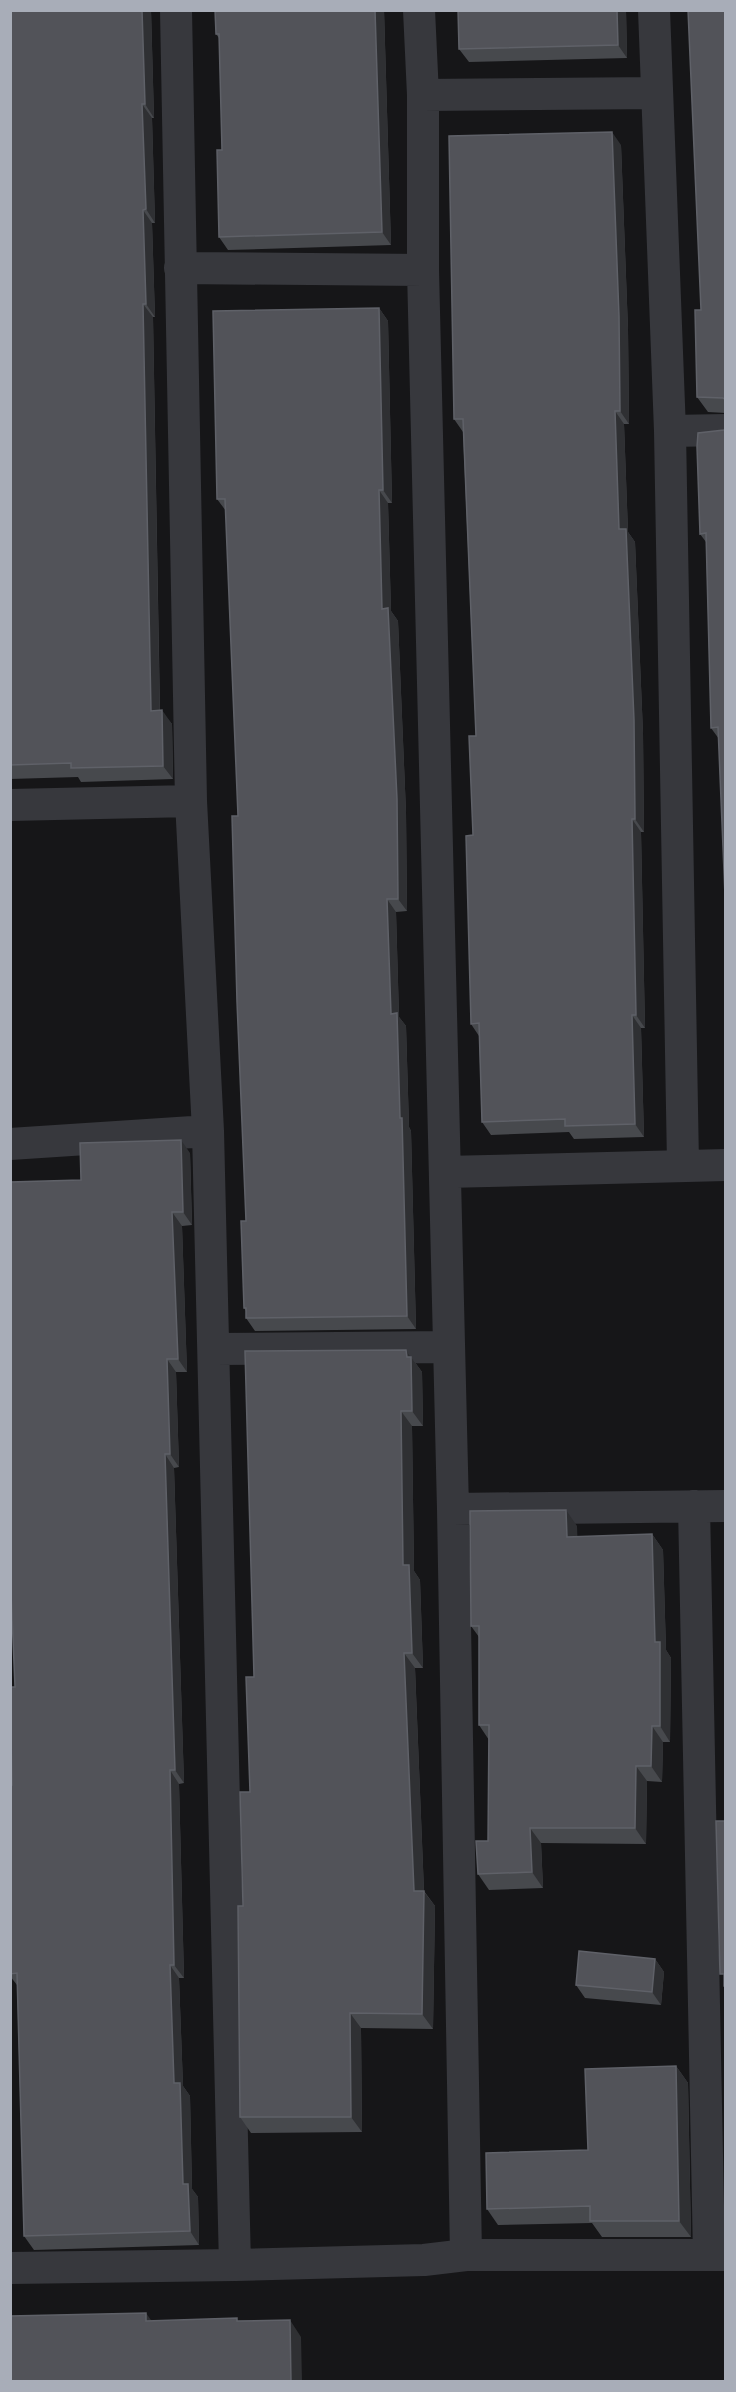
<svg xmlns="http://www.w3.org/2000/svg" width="736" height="2392" font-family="Inter,sans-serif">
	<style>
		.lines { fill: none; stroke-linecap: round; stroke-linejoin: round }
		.street { stroke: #37383d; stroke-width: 32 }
		.wall { fill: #47494d }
		.shaded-wall { fill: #2f3033 }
		.building { fill: #525359; stroke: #5f6168; stroke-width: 1.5 }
	</style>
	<rect width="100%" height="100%" fill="#161618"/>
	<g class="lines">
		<path class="street" d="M 176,10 L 191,801 L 208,1131 L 235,2265 L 424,2260 L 466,2255 L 726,2255
			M 419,10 L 423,95 L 423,270 L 453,1509 L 466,2255
			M 654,10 L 670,431 L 683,1164
			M 423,95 L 657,93
			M 180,268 L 423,270
			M 670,431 L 726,430
			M 10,805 L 191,801
			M 10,1144 L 208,1131
			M 445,1172 L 726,1165
			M 214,1349 L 449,1347
			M 694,1506 L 709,2255
			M 453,1509 L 726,1506
			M 10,2268 L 235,2265"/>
	</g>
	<path class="wall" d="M 10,10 L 151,10 L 154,118 L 152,118 L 155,223 L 152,223 L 155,317 L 153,317 L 160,710 L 172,724 L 173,779 L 81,782 L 78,777 L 10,779 Z
		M 215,10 L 384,10 L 391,245 L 228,250 L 219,237 L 222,150 L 219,38 L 216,34 Z
		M 458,10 L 626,10 L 627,58 L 469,62 L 459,49 Z
		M 726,10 L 726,413 L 708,412 L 697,397 Z
		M 621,145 L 628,329 L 629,424 L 624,424 L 628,532 L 635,542 L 643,733 L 644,832 L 641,832 L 645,1028 L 641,1028 L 644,1137 L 574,1139 L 569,1132 L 491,1135 L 482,1122 L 479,1036 L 471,1024 L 473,835 L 476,736 L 463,432 L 454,419 Z
		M 379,308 L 388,321 L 392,503 L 388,503 L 391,611 L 398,621 L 406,812 L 407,911 L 396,912 L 399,1017 L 406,1026 L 409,1127 L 411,1131 L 416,1329 L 255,1331 L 246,1318 L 246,1311 L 244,1308 L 246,1221 L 238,816 L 226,511 L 217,499 Z
		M 724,430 L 719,739 L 711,728 L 706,542 L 700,534 Z
		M 190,1153 L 192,1225 L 182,1226 L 187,1372 L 176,1372 L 179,1467 L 174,1468 L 184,1783 L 179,1784 L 184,1978 L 179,1978 L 183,2086 L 190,2096 L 192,2189 L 198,2197 L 199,2245 L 34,2250 L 24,2236 L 17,1985 L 10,1976 L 10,1785 L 12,1785 L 81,1180 Z
		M 406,1350 L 422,1372 L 423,1426 L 412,1426 L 414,1571 L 420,1580 L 423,1668 L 415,1668 L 424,1891 L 435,1906 L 433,2029 L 361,2028 L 362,2132 L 251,2133 L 240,2117 L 243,1906 L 250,1792 L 254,1677 Z
		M 577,1526 L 577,1537 L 652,1534 L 663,1550 L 666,1650 L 671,1658 L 670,1742 L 663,1742 L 662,1782 L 647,1781 L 646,1844 L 541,1843 L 543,1888 L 489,1890 L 478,1874 L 488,1841 L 489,1740 L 479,1725 L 479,1637 L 471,1626 Z
		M 655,1959 L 664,1972 L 661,2005 L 585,1998 L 576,1985 Z
		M 676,2066 L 688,2083 L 691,2237 L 602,2237 L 592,2223 L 498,2225 L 487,2209 L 588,2150 Z"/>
	<path class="shaded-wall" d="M 142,10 L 151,10 L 154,118 L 145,104 Z
		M 375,10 L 384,10 L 391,245 L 382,232 Z
		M 617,10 L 626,10 L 627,58 L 618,45 Z
		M 142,104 L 152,118 L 155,223 L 146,209 Z
		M 612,132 L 621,145 L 628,329 L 629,424 L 620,411 Z
		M 143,210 L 152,223 L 155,317 L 146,304 Z
		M 143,304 L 153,317 L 160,724 L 151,711 Z
		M 379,308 L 388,321 L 392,503 L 383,490 Z
		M 615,411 L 624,424 L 628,532 L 635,542 L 643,733 L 644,832 L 635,819 L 619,529 Z
		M 379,490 L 388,503 L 391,611 L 398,621 L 406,812 L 407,911 L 398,899 L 382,609 Z
		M 162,710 L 172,724 L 173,779 L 163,766 Z
		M 632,819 L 641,832 L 645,1028 L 636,1015 Z
		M 387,899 L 396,912 L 399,1017 L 406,1026 L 409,1127 L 411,1131 L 416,1329 L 407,1316 L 400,1118 L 391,1014 Z
		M 632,1015 L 641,1028 L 644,1137 L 635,1124 Z
		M 181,1140 L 190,1153 L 192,1225 L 183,1212 Z
		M 172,1212 L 182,1226 L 187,1372 L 178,1359 Z
		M 406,1350 L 422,1372 L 423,1426 L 412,1411 Z
		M 167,1359 L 176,1372 L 179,1467 L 170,1454 Z
		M 401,1411 L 412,1426 L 414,1571 L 420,1580 L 423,1668 L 412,1653 L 403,1565 Z
		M 165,1454 L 174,1468 L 184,1783 L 175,1770 Z
		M 566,1510 L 577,1526 L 578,1553 L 567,1537 Z
		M 652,1534 L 663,1550 L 666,1650 L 671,1658 L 670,1742 L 660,1726 L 655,1642 Z
		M 404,1653 L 415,1668 L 424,1892 L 435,1906 L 433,2029 L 422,2014 L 414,1891 Z
		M 652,1726 L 663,1742 L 662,1782 L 651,1766 Z
		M 636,1766 L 647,1781 L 646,1844 L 635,1828 Z
		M 170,1770 L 179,1784 L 184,1978 L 174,1965 Z
		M 530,1828 L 541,1843 L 543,1888 L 532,1872 Z
		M 655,1959 L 664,1972 L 661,2005 L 652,1992 Z
		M 170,1965 L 179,1978 L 183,2086 L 190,2096 L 192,2189 L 198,2197 L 199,2245 L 190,2231 L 183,2184 L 174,2083 Z
		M 350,2013 L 361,2028 L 362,2132 L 351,2117 Z
		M 676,2066 L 688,2083 L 691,2237 L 679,2221 Z
		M 146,2313 L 158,2330 L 146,2321 Z
		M 290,2320 L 301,2337 L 302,2382 L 291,2382 Z"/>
	<path class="building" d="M 10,10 L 142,10 L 145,104 L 142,104 L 146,209 L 143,210 L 146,304 L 143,304 L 151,711 L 162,710 L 163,766 L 71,768 L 71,763 L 10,765 Z
		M 215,10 L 375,10 L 382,232 L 219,237 L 217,150 L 222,150 L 219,34 L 216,34 Z
		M 458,10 L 617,10 L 618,45 L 459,49 Z
		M 688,10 L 726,10 L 726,400 L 723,398 L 697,397 L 695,310 L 701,310 Z
		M 612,132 L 619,316 L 620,411 L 615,411 L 619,529 L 626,529 L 634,720 L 635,819 L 632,819 L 636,1015 L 632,1015 L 635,1124 L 565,1126 L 565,1119 L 482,1122 L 479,1023 L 471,1024 L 466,836 L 473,835 L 469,736 L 476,736 L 463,419 L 454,419 L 449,136 Z
		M 379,308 L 383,490 L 379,490 L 382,609 L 388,608 L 397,799 L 398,899 L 387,899 L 391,1014 L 397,1013 L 400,1118 L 402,1118 L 407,1316 L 246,1318 L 246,1308 L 244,1308 L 241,1221 L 246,1221 L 237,1002 L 232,816 L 238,816 L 225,499 L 217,499 L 213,311 Z
		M 726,428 L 726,920 L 718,727 L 711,728 L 706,533 L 700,534 L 697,447 L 698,433 L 724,430 Z
		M 181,1140 L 183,1212 L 172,1212 L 178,1359 L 167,1359 L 170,1454 L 165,1454 L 175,1770 L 170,1770 L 174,1965 L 170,1965 L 174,2083 L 180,2083 L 183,2184 L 188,2184 L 190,2231 L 24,2236 L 17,1973 L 10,1974 L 10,1785 L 12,1785 L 10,1687 L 15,1687 L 10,1569 L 10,1182 L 81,1180 L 80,1143 Z
		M 406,1350 L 407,1357 L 411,1357 L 412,1411 L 401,1411 L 403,1565 L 409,1565 L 412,1653 L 404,1653 L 414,1891 L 424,1891 L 422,2014 L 350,2013 L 351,2117 L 240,2117 L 238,1906 L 243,1906 L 240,1792 L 250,1792 L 246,1677 L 254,1677 L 245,1351 Z
		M 566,1510 L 567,1537 L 652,1534 L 655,1642 L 660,1642 L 660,1726 L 652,1726 L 651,1766 L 636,1766 L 635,1828 L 530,1828 L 532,1872 L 478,1874 L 476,1841 L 488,1841 L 489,1725 L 479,1725 L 479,1626 L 471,1626 L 470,1511 Z
		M 716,1821 L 726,1821 L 726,1986 L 724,1986 L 724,1974 L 720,1974 Z
		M 579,1951 L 655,1959 L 652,1992 L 576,1985 Z
		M 676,2066 L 679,2221 L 590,2221 L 590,2206 L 487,2209 L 486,2153 L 588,2150 L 585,2069 Z
		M 146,2313 L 146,2321 L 237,2318 L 237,2321 L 290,2320 L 291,2382 L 10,2382 L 10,2316 Z"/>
	<rect width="736" height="2392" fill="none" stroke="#a8adb8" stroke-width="24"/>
</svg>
